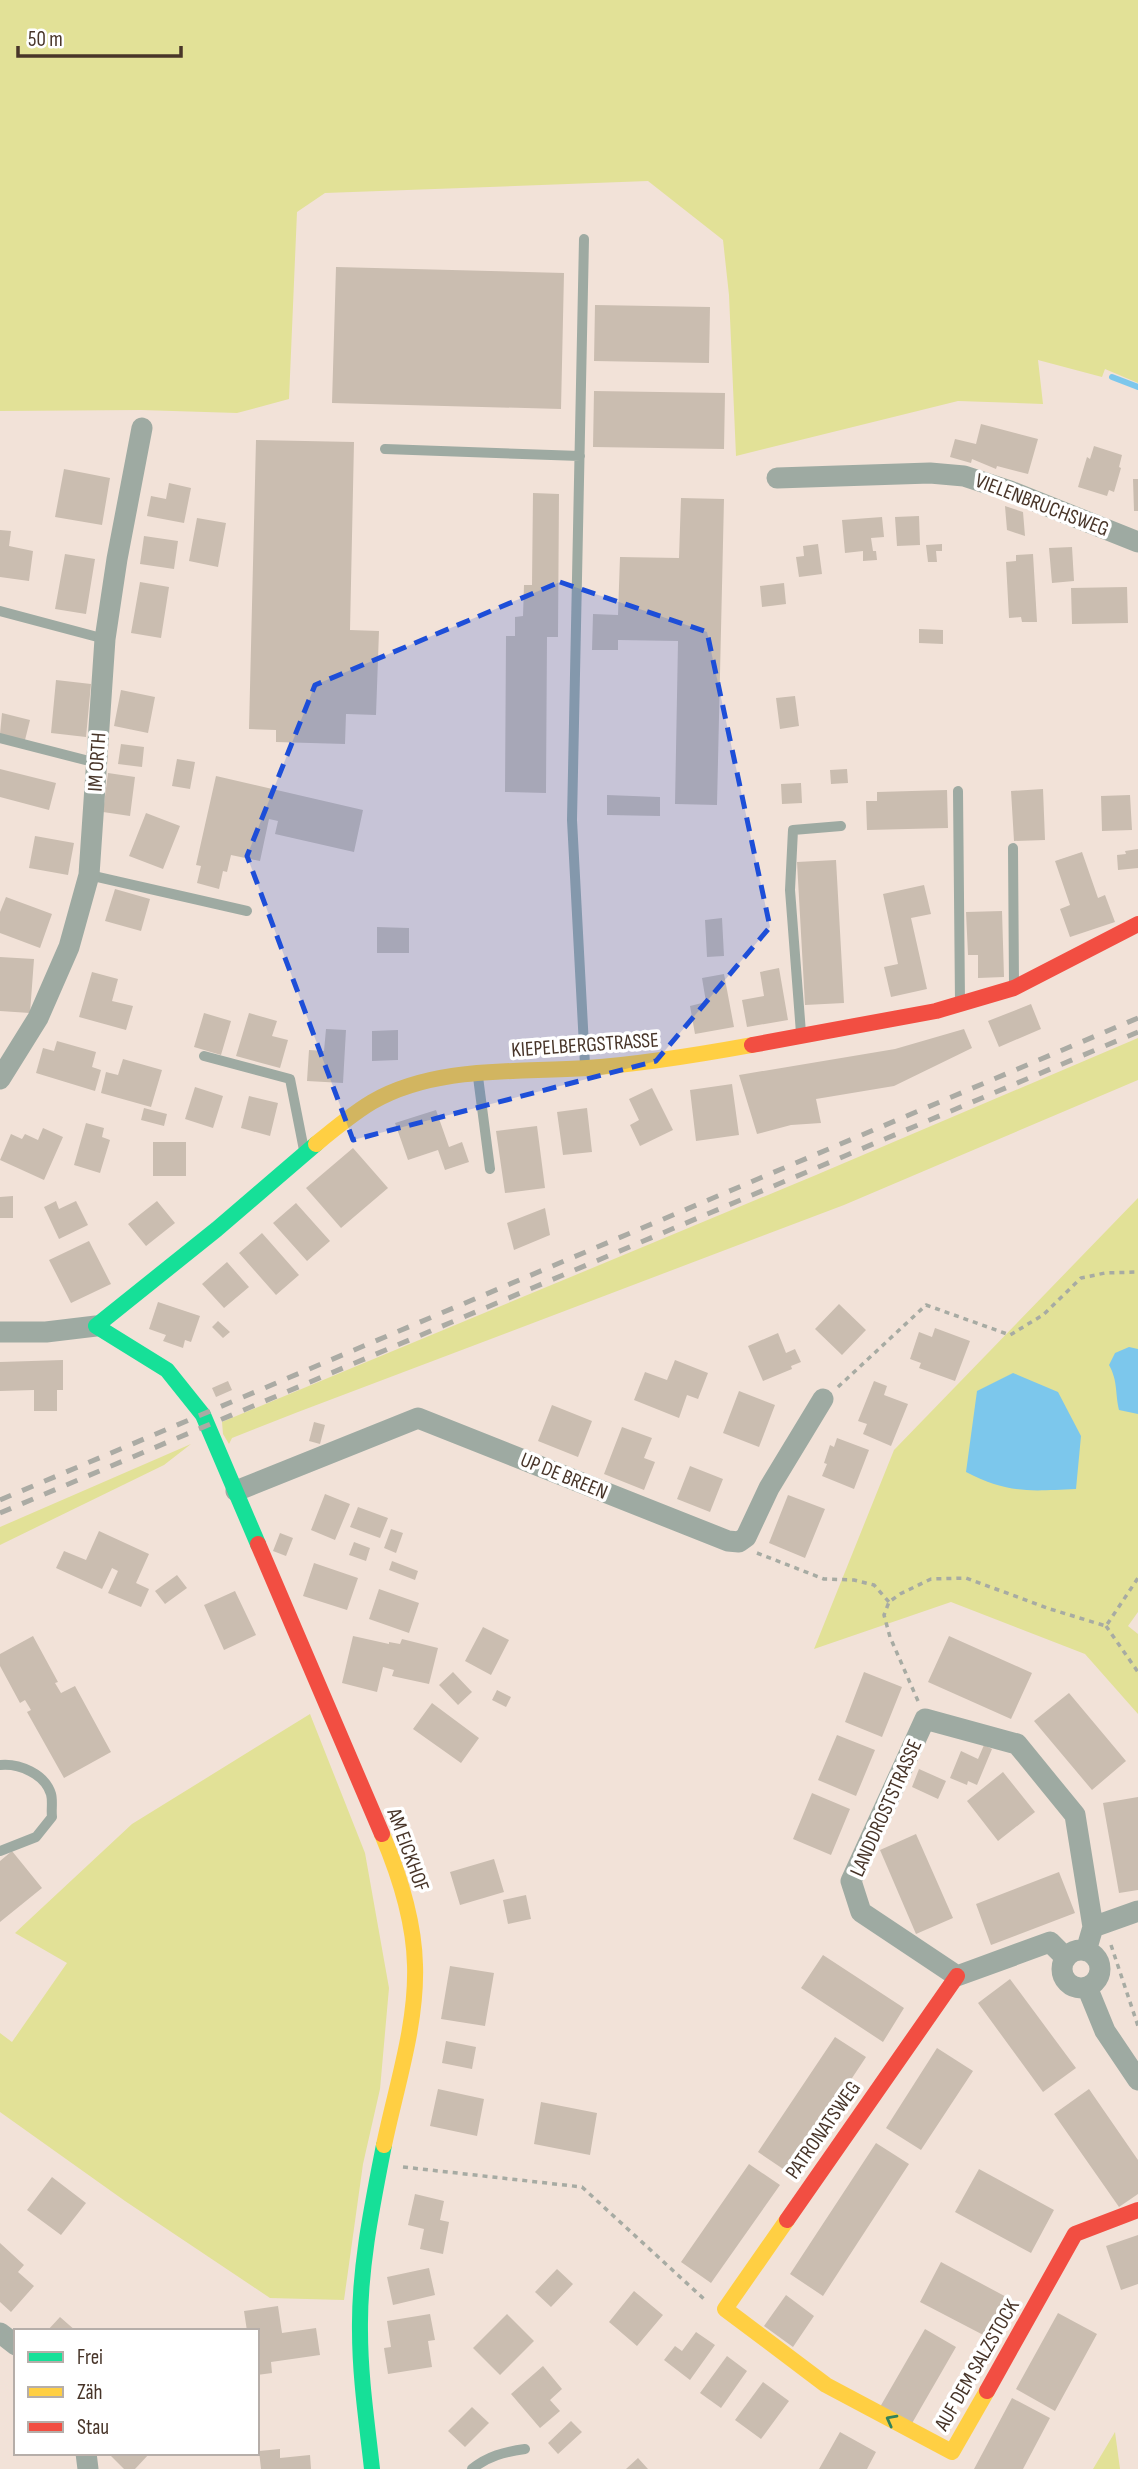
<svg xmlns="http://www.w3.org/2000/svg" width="1138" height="2469" font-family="'Sofia Sans Condensed',sans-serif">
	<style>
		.green { fill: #e2e197 }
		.water { fill: #7cc7ec }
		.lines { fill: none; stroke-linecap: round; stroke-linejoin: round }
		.stream { stroke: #7cc7ec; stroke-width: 6 }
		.building { fill: #cabdb0 }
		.path { stroke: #a7aba3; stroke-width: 3.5; stroke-dasharray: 5 5; stroke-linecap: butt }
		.lane { stroke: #9eaaa2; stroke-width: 10 }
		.street { stroke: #9eaaa2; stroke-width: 21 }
		.fast { stroke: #16e098; stroke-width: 16 }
		.slow { stroke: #ffcf43; stroke-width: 16 }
		.jam { stroke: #f24e42; stroke-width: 16 }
		.rail { stroke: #ababa4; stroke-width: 5; stroke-dasharray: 12 12; stroke-linecap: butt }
		.oneway { stroke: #32825b }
		.marked { fill: #1d4ed8; fill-opacity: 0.2; stroke: #1d4ed8; stroke-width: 5; stroke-dasharray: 14 9; stroke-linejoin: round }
		.labels { text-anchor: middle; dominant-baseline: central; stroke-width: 7; stroke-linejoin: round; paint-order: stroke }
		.street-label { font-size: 21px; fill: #483529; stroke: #fff }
	</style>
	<rect width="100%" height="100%" fill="#f2e2d8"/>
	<path class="green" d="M 0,0 L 1138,0 L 1138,383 L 1105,369 L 1102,377 L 1038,360 L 1043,404 L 958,401 L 736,456 L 729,295 L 723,240 L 648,181 L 325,193 L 297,212 L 289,399 L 237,413 L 141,410 L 0,411 Z
		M 1138,1038 L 1138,1080 L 844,1205 L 298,1412 L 232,1438 L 229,1444 L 223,1434 L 222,1422 L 816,1175 Z
		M 1138,1198 L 1138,1612 L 1128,1626 L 1138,1634 L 1138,1714 L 1085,1654 L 951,1602 L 814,1649 L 894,1450 Z
		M 191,1444 L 164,1465 L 0,1545 L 0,1527 Z
		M 310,1714 L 365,1853 L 389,1988 L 380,2089 L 363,2164 L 344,2300 L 270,2298 L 125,2201 L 0,2112 L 0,2033 L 12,2042 L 67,1963 L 15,1933 L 132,1824 Z
		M 1115,2432 L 1120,2469 L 1093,2469 Z"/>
	<path class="water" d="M 1129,1347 L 1138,1349 L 1138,1414 L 1119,1410 C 1115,1393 1118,1381 1109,1365 L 1115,1353 Z
		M 1013,1373 L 1058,1392 L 1081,1436 L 1076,1489 C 1029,1491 1009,1494 966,1472 L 977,1391 Z"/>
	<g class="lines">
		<path class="stream" d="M 1112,377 L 1138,387"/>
	</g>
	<path class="building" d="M 336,267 L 564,273 L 561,409 L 332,403 Z
		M 595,305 L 710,307 L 709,363 L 594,361 Z
		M 594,391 L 725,393 L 724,449 L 593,447 Z
		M 981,424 L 1038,439 L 1028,474 L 997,466 L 996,469 L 972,459 L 971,463 L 950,457 L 955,439 L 976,444 Z
		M 256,440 L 354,442 L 350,630 L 379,631 L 376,715 L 346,714 L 345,744 L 276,742 L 276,730 L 249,729 Z
		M 1094,446 L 1122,455 L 1119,467 L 1121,468 L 1114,492 L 1109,490 L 1107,496 L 1078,487 L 1087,457 L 1090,459 Z
		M 64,469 L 110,478 L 102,525 L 55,517 Z
		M 1133,479 L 1138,479 L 1138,511 L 1134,511 Z
		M 169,483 L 191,488 L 184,523 L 147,516 L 151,496 L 166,499 Z
		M 533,493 L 559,494 L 558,637 L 547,637 L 546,793 L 505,792 L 506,636 L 515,636 L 515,617 L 523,616 L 524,585 L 532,585 Z
		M 681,498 L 724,499 L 717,805 L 675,804 L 678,641 L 618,640 L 618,650 L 592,650 L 593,614 L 618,615 L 620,557 L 679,558 Z
		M 1005,506 L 1023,512 L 1025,536 L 1007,530 Z
		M 919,516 L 920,545 L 897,546 L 895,517 Z
		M 882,517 L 884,537 L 871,538 L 873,551 L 876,551 L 877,560 L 863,561 L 863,551 L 845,553 L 842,520 Z
		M 197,518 L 226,523 L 218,567 L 189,561 Z
		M 0,530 L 11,531 L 9,546 L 33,551 L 29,581 L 0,577 Z
		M 144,536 L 178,541 L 174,569 L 140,564 Z
		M 818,544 L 822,574 L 799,577 L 796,557 L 804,556 L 803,546 Z
		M 942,544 L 942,551 L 936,551 L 937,562 L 928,562 L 926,545 Z
		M 1072,547 L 1074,581 L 1052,583 L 1049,548 Z
		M 65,554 L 95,559 L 86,614 L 55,609 Z
		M 1033,554 L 1037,622 L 1022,622 L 1021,617 L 1009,618 L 1006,562 L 1016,561 L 1016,555 Z
		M 140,582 L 169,587 L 161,638 L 131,633 Z
		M 784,583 L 786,604 L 762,607 L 760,586 Z
		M 1127,587 L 1128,623 L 1072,624 L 1071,588 Z
		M 919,629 L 943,630 L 943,644 L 919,643 Z
		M 56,680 L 91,684 L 86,737 L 51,733 Z
		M 121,690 L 155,697 L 148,733 L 114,726 Z
		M 795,696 L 799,726 L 780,729 L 776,698 Z
		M 2,713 L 30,720 L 25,740 L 0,734 Z
		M 121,744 L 144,747 L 142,767 L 118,764 Z
		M 177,759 L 195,762 L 190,789 L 172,786 Z
		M 0,769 L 56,783 L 49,810 L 0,797 Z
		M 847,769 L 848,783 L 831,784 L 830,770 Z
		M 108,773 L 135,777 L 130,816 L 103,812 Z
		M 216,776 L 363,810 L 354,852 L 275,834 L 278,821 L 269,819 L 260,861 L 231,855 L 227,872 L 223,871 L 219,889 L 197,883 L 201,866 L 196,865 Z
		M 801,783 L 802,803 L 782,804 L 781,784 Z
		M 1043,789 L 1045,840 L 1014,841 L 1011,791 Z
		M 947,790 L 948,828 L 867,830 L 866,801 L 877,801 L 877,792 Z
		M 607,795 L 660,797 L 660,816 L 607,815 Z
		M 1130,795 L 1132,830 L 1102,831 L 1101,796 Z
		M 146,813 L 180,826 L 163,869 L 129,856 Z
		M 35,836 L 74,843 L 68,875 L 29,868 Z
		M 1138,849 L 1138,868 L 1118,870 L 1117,855 L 1126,854 L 1125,851 Z
		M 1082,852 L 1098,898 L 1105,895 L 1115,922 L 1070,937 L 1060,909 L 1070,905 L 1055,861 Z
		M 836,860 L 844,1003 L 805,1005 L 797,862 Z
		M 924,885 L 931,914 L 911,918 L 927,989 L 891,997 L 884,967 L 898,964 L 883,894 Z
		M 115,889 L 150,899 L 141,931 L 105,921 Z
		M 6,897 L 52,914 L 40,948 L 0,933 L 0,912 Z
		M 1002,911 L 1004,977 L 978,978 L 978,955 L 968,955 L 966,912 Z
		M 722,918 L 724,956 L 707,957 L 705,920 Z
		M 377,927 L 409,928 L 409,953 L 377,953 Z
		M 0,957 L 34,959 L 30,1013 L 0,1011 Z
		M 779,968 L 788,1020 L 747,1027 L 742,1000 L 764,996 L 760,972 Z
		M 92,972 L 118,979 L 112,1001 L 133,1006 L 126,1030 L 79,1017 Z
		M 724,974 L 734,1027 L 695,1034 L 690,1006 L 706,1002 L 702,978 Z
		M 1031,1004 L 1041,1029 L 999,1047 L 988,1021 Z
		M 204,1013 L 231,1021 L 221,1055 L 194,1047 Z
		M 249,1013 L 277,1021 L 272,1036 L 288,1040 L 280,1068 L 236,1056 Z
		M 326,1029 L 346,1030 L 343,1083 L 307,1081 L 309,1050 L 324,1051 Z
		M 964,1029 L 972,1048 L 894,1086 L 816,1099 L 821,1123 L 791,1125 L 757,1134 L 739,1075 L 895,1049 Z
		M 398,1030 L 398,1060 L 372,1061 L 372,1031 Z
		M 57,1041 L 96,1052 L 92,1067 L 101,1070 L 95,1091 L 36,1073 L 43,1048 L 54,1051 Z
		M 123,1059 L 162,1070 L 151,1107 L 101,1093 L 106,1072 L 118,1075 Z
		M 732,1084 L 739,1135 L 696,1141 L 690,1090 Z
		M 195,1087 L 223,1096 L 213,1128 L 185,1119 Z
		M 652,1088 L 673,1130 L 640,1146 L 630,1125 L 639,1120 L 629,1099 Z
		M 249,1096 L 278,1103 L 270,1136 L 241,1128 Z
		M 144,1108 L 167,1114 L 164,1126 L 141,1120 Z
		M 587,1108 L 592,1152 L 563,1155 L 557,1112 Z
		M 436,1110 L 449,1147 L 462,1142 L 469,1162 L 445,1170 L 438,1150 L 408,1160 L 395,1123 Z
		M 86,1123 L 104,1128 L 102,1137 L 110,1140 L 100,1173 L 74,1165 Z
		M 537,1126 L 545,1188 L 505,1193 L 496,1131 Z
		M 43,1128 L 63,1137 L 44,1180 L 0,1160 L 11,1134 L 22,1139 L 25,1134 L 38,1140 Z
		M 153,1142 L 186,1142 L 186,1176 L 153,1176 Z
		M 353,1148 L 388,1188 L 341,1228 L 306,1188 Z
		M 13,1196 L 13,1218 L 0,1218 L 0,1197 Z
		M 56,1201 L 59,1209 L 76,1201 L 88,1225 L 59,1239 L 44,1207 Z
		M 157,1201 L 175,1223 L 146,1246 L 128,1224 Z
		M 296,1203 L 330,1241 L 307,1261 L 273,1223 Z
		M 545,1208 L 550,1235 L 514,1250 L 507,1223 Z
		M 262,1233 L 299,1275 L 276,1295 L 239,1253 Z
		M 89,1241 L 111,1284 L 71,1303 L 49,1260 Z
		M 227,1262 L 249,1287 L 224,1308 L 202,1284 Z
		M 158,1302 L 200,1316 L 191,1342 L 185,1340 L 183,1348 L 163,1341 L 166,1335 L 149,1329 Z
		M 839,1304 L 866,1330 L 842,1355 L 815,1329 Z
		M 218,1321 L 230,1332 L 223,1338 L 212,1327 Z
		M 935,1328 L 970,1341 L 955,1381 L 919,1368 L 921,1363 L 910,1359 L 919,1332 L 932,1337 Z
		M 778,1333 L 786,1353 L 795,1349 L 801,1362 L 791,1366 L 792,1369 L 763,1381 L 748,1346 Z
		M 63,1360 L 63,1390 L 57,1390 L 57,1411 L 34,1411 L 34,1390 L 0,1391 L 0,1362 Z
		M 675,1360 L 708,1373 L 698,1399 L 687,1395 L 679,1418 L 634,1400 L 645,1372 L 667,1380 Z
		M 228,1381 L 232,1390 L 216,1397 L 212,1388 Z
		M 874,1381 L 887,1386 L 884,1395 L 908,1404 L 891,1446 L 863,1434 L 867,1424 L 858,1421 Z
		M 739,1391 L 775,1405 L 759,1447 L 723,1433 Z
		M 552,1405 L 592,1421 L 578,1457 L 538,1441 Z
		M 314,1422 L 325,1425 L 320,1444 L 309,1441 Z
		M 622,1427 L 652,1438 L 644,1458 L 655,1462 L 644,1490 L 604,1474 Z
		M 837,1438 L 869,1450 L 854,1489 L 822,1476 L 827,1464 L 824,1463 L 830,1445 L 834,1447 Z
		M 690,1466 L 723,1479 L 710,1512 L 677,1499 Z
		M 325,1494 L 350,1504 L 335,1540 L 311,1530 Z
		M 788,1495 L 825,1509 L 805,1558 L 769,1543 Z
		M 358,1507 L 388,1518 L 380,1538 L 350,1527 Z
		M 391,1529 L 403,1533 L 396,1553 L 384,1548 Z
		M 99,1531 L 149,1554 L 136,1583 L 149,1589 L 141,1607 L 108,1593 L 118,1571 L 112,1568 L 102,1589 L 56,1568 L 64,1551 L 86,1560 Z
		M 280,1533 L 293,1538 L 286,1556 L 273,1551 Z
		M 354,1542 L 370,1548 L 366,1561 L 349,1555 Z
		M 392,1561 L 418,1571 L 415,1580 L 389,1570 Z
		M 314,1563 L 358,1578 L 347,1610 L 303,1596 Z
		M 177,1575 L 187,1588 L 165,1604 L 155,1591 Z
		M 379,1589 L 419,1603 L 409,1633 L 369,1619 Z
		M 235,1591 L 256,1635 L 224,1650 L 204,1605 Z
		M 483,1627 L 509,1640 L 491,1675 L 465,1661 Z
		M 33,1636 L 58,1682 L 55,1683 L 61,1693 L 75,1686 L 111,1752 L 64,1778 L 27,1712 L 31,1710 L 25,1700 L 20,1703 L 0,1666 L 0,1654 Z
		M 353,1636 L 389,1644 L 389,1642 L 400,1644 L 402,1639 L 438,1648 L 429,1684 L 392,1676 L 394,1670 L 383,1667 L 377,1692 L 342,1683 Z
		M 949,1636 L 1032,1673 L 1011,1719 L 928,1682 Z
		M 453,1672 L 472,1692 L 458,1705 L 439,1685 Z
		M 864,1672 L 902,1687 L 882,1737 L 845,1722 Z
		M 497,1690 L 511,1697 L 506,1707 L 492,1700 Z
		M 1069,1693 L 1126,1761 L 1092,1790 L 1034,1721 Z
		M 432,1703 L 479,1738 L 461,1763 L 413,1729 Z
		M 837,1735 L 875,1750 L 856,1796 L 818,1780 Z
		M 984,1745 L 992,1749 L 977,1785 L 968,1781 L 967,1785 L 950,1778 L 961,1751 L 978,1759 Z
		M 919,1769 L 946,1781 L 938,1799 L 912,1787 Z
		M 1003,1772 L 1035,1812 L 998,1841 L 967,1801 Z
		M 812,1793 L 850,1809 L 831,1855 L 793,1839 Z
		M 1138,1797 L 1138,1890 L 1119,1893 L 1103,1803 Z
		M 916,1834 L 953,1918 L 916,1934 L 880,1850 Z
		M 12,1851 L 42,1888 L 0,1922 L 0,1861 Z
		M 494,1859 L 504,1892 L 460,1905 L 450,1872 Z
		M 1059,1872 L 1075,1913 L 991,1945 L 976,1904 Z
		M 526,1895 L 531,1919 L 508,1924 L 503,1900 Z
		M 823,1955 L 904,2008 L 883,2042 L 801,1988 Z
		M 450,1966 L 494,1973 L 485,2026 L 441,2019 Z
		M 1010,1979 L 1076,2068 L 1043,2092 L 978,2003 Z
		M 835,2037 L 866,2057 L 789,2173 L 758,2152 Z
		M 446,2041 L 476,2047 L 472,2069 L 442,2063 Z
		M 937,2048 L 973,2071 L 921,2150 L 886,2128 Z
		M 438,2089 L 484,2099 L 477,2136 L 430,2126 Z
		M 1089,2089 L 1138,2160 L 1138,2194 L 1119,2207 L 1054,2114 Z
		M 541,2102 L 597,2113 L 590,2155 L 534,2144 Z
		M 876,2143 L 909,2164 L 823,2296 L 790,2274 Z
		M 749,2164 L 780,2185 L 711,2283 L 681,2262 Z
		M 979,2169 L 1054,2210 L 1031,2253 L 955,2212 Z
		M 52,2177 L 86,2203 L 61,2235 L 27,2210 Z
		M 415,2194 L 444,2201 L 440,2220 L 449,2222 L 443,2254 L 420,2249 L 424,2229 L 408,2225 Z
		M 1138,2235 L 1138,2284 L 1121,2290 L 1106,2246 Z
		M 0,2243 L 24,2265 L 18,2272 L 34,2286 L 11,2312 L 0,2302 Z
		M 941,2262 L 1012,2300 L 991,2339 L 920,2302 Z
		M 429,2268 L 435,2295 L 393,2305 L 387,2277 Z
		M 557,2269 L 573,2284 L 551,2307 L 535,2292 Z
		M 634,2291 L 663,2315 L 637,2346 L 609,2322 Z
		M 786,2295 L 814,2316 L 793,2347 L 764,2326 Z
		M 278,2306 L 282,2333 L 316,2328 L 320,2355 L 271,2362 L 272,2373 L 257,2375 L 257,2331 L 247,2331 L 244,2311 Z
		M 1058,2313 L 1097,2334 L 1055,2411 L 1016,2389 Z
		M 430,2314 L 435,2340 L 428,2341 L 432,2367 L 388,2374 L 384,2348 L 391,2347 L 387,2321 Z
		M 507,2314 L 534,2341 L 500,2375 L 473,2348 Z
		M 60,2317 L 76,2331 L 47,2331 Z
		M 925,2329 L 956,2347 L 911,2425 L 880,2407 Z
		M 696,2332 L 715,2345 L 690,2380 L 664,2360 L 675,2346 L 682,2351 Z
		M 727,2356 L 747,2371 L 721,2408 L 700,2393 Z
		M 543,2366 L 562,2389 L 550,2400 L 560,2411 L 540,2428 L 511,2394 Z
		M 763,2382 L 789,2401 L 761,2439 L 735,2420 Z
		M 1012,2398 L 1050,2418 L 1023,2469 L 974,2469 Z
		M 472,2407 L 489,2423 L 465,2447 L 448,2431 Z
		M 571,2421 L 582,2432 L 558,2454 L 548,2443 Z
		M 840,2432 L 876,2452 L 867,2469 L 819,2469 Z
		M 280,2449 L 280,2458 L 310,2455 L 311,2469 L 261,2469 L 259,2451 Z
		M 108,2453 L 150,2453 L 135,2469 L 124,2469 Z
		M 638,2458 L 648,2469 L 626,2469 Z"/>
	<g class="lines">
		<path class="path" d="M 838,1387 L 926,1305 L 1010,1335 L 1043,1315 L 1081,1278 L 1105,1273 L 1138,1272
			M 757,1553 L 824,1579 L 854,1580 L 874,1585 L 889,1602
			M 1106,1626 L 1138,1672
			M 918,1701 L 890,1637 L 884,1615 L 889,1602 L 900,1594 L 931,1579 L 966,1578 L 1050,1609 L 1106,1626 L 1138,1578
			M 1111,1945 L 1138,2026
			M 403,2167 L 582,2187 L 704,2299"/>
		<path class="lane" d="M 584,239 L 572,820 L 585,1065
			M 385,449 L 580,456
			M 0,611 L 105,639
			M 0,738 L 97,763
			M 958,791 L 960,1002
			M 1013,848 L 1014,985
			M 89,875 L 247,911
			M 801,1033 L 790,890 L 793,830 L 841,826
			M 204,1056 L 290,1079 L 304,1150
			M 478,1077 L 490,1169
			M 0,1765 C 19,1763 45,1774 51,1794 C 53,1801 51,1810 52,1817 L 36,1837 L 0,1851
			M 472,2469 C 488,2456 504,2452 525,2449"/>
		<path class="street" d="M 777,478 L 930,473 L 964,476 L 1010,491 L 1138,542
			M 0,1079 L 38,1018 L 69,947 L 89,875 L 105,639 L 117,559 L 142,428
			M 0,1332 L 46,1332 L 96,1326
			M 236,1491 L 418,1418 L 728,1541 L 739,1542 L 746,1537 L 769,1488 L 823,1399
			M 1093,1927 L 1138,1911
			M1062 1969a19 19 0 1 1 38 0a19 19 0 1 1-38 0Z
			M 1066,1958 L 1050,1942 L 957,1976 L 861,1912 L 851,1881 L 925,1719 L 1017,1744 L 1075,1815 L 1093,1927 L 1086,1951
			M 1087,1987 L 1105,2031 L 1138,2080
			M 0,2333 L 16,2345
			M 86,2453 L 88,2469"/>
		<path class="fast" d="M 258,1544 L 203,1415 L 167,1370 L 96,1326 L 217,1229 L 316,1144
			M 372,2469 C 367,2423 360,2377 360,2331 C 359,2269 372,2206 384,2145"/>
		<path class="slow" d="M 316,1144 C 334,1129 352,1114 372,1102 C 436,1065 517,1073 587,1068 C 643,1064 697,1055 752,1045
			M 382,1834 C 399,1874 414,1921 415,1965 C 417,2025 396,2087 384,2145
			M 787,2220 L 725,2309 L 826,2385 L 952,2452 L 987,2391"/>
		<path class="jam" d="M 752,1045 L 936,1011 L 1014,988 L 1138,924
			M 258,1544 L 382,1834
			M 787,2220 L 957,1976
			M 987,2391 L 1075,2234 L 1138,2210"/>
		<path class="rail" d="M 0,1500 L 1138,1018
			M 0,1513 L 1138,1032"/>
	</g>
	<defs><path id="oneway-chevron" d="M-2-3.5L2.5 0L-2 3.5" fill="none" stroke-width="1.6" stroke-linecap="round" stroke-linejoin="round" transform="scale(1.75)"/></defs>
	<use class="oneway" href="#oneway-chevron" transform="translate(891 2420) rotate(-152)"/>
	<path class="marked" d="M 560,582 L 707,632 L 770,927 L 656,1061 L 353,1140 L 247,856 L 315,685 Z"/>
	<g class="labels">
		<g class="street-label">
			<text transform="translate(1042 505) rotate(21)">VIELENBRUCHSWEG</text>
			<text transform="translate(97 762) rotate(-86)">IM ORTH</text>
			<text transform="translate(585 1045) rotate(-4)">KIEPELBERGSTRASSE</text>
			<text transform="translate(564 1476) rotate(22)">UP DE BREEN</text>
			<text transform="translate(886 1808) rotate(-66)">LANDDROSTSTRASSE</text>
			<text transform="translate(408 1850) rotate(70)">AM EICKHOF</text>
			<text transform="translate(823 2130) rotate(-55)">PATRONATSWEG</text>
			<text transform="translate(977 2365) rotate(-60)">AUF DEM SALZSTOCK</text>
		</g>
	</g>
	<rect x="14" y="2329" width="245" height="126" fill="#ffffff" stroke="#b6aea9" stroke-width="2"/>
	<rect x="28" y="2352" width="35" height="10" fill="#16e098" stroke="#b6aea9" stroke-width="2"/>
	<text x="77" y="2364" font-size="21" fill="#483529">Frei</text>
	<rect x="28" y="2387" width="35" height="10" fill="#ffcf43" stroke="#b6aea9" stroke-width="2"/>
	<text x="77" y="2399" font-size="21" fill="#483529">Zäh</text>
	<rect x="28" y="2422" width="35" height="10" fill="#f24e42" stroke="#b6aea9" stroke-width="2"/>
	<text x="77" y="2434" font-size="21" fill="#483529">Stau</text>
	<path d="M18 46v10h163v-10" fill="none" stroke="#483529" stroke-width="3.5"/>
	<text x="28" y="46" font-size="21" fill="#483529" stroke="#ffffff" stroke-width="5" paint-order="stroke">50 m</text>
</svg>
